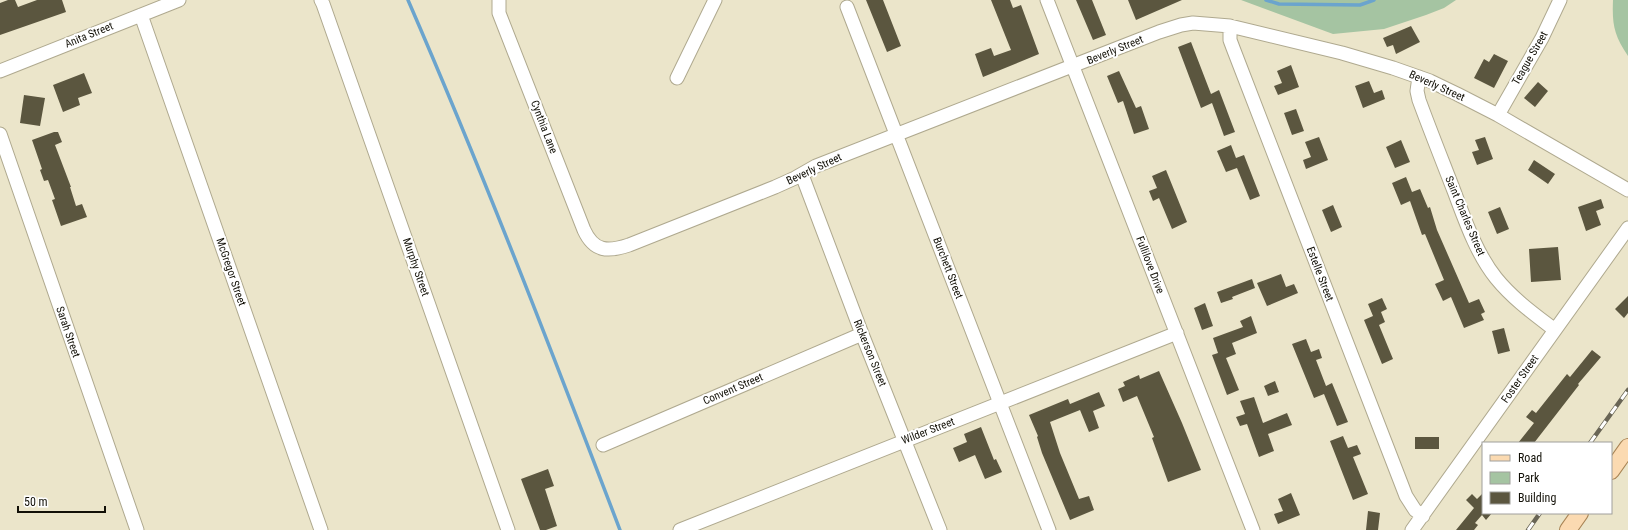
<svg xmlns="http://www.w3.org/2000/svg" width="1628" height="530" font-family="'Roboto Condensed',sans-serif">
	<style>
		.green { fill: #a5c4a2 }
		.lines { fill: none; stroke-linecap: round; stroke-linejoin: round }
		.stream { stroke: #6ba4cd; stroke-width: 3.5 }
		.building { fill: #5b563f }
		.minor-casing { stroke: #afa98f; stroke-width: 15 }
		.major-casing { stroke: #a88354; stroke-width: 18 }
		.minor { stroke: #fff; stroke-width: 13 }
		.major { stroke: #fbdab1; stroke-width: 16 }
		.rail-casing { stroke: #696555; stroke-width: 4.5 }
		.rail { stroke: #fff; stroke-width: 3; stroke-dasharray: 9; stroke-linecap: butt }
		.labels { text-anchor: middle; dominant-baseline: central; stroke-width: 4; stroke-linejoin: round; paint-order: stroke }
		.street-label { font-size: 11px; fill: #121007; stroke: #fff }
	</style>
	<rect width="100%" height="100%" fill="#ebe5ca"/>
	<path class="green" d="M 1241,0 L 1456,0 L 1444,8 L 1426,15 L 1384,29 L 1333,34 Z
		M 1613,0 L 1628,0 L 1628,56 C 1614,35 1612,25 1613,0 Z"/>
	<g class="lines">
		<path class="stream" d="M 408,0 C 484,175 552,352 620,530
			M 1266,0 L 1279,4 L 1360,5 L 1374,0"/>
	</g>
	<path class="building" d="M 8,0 L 15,0 L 18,7 L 37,0 L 62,0 L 66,12 L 0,35 L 0,3 Z
		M 866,0 L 883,0 L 901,46 L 887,52 Z
		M 991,0 L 1010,0 L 1013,8 L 1021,5 L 1039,54 L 983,77 L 975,54 L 991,48 L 994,56 L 1011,50 Z
		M 1076,0 L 1092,0 L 1106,35 L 1093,40 Z
		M 1128,0 L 1182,0 L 1136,20 Z
		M 1411,26 L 1420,42 L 1396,54 L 1393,45 L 1387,47 L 1383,38 Z
		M 1191,42 L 1211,94 L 1219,90 L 1235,132 L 1224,136 L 1212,103 L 1201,108 L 1178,47 Z
		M 1494,54 L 1508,61 L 1494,88 L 1474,78 L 1484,59 L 1489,62 Z
		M 1291,65 L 1299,87 L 1278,95 L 1274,86 L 1282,83 L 1277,71 Z
		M 1119,71 L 1136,108 L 1141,106 L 1149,129 L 1134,134 L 1123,101 L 1118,103 L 1107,76 Z
		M 84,73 L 92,93 L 78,98 L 80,105 L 63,112 L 53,85 Z
		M 1369,81 L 1374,93 L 1382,90 L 1385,99 L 1363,108 L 1355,86 Z
		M 1538,82 L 1548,91 L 1535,107 L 1524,98 Z
		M 24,95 L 45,98 L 40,126 L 20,123 Z
		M 1296,109 L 1304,131 L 1292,135 L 1284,113 Z
		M 54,132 L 58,132 L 62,142 L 55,145 L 71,187 L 70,187 L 76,206 L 82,204 L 87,217 L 61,226 L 52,200 L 55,199 L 48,180 L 44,181 L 40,170 L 42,169 L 32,140 Z
		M 1319,137 L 1328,160 L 1306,169 L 1303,160 L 1311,157 L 1305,142 Z
		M 1485,137 L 1493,159 L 1477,165 L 1472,152 L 1479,150 L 1475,140 Z
		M 1401,140 L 1410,162 L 1395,168 L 1386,147 Z
		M 1231,145 L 1236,158 L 1244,155 L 1260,196 L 1250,200 L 1237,168 L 1226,172 L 1217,151 Z
		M 1534,160 L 1555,174 L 1548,184 L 1528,170 Z
		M 1166,170 L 1187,222 L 1172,229 L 1159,198 L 1153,201 L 1149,191 L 1157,188 L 1152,176 Z
		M 1406,177 L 1412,192 L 1420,189 L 1428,208 L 1430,207 L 1437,230 L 1469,303 L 1479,299 L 1485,312 L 1481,314 L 1484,320 L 1464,328 L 1451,297 L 1443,301 L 1435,284 L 1444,280 L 1425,234 L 1422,235 L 1410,201 L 1401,205 L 1392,183 Z
		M 1601,199 L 1604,208 L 1596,211 L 1601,225 L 1586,231 L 1578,207 Z
		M 1333,205 L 1342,227 L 1331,232 L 1322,210 Z
		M 1500,207 L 1509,229 L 1497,234 L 1488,212 Z
		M 1558,247 L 1561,280 L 1531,282 L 1529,249 Z
		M 1281,274 L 1286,287 L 1294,284 L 1298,293 L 1267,306 L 1257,283 Z
		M 1252,279 L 1255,288 L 1232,297 L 1233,299 L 1221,303 L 1217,292 Z
		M 1628,296 L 1628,313 L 1624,318 L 1615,309 Z
		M 1382,298 L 1387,309 L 1381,312 L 1385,322 L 1379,325 L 1393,359 L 1382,364 L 1364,320 L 1373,316 L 1368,304 Z
		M 1205,303 L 1213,326 L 1202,330 L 1194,308 Z
		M 1251,316 L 1257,333 L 1232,343 L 1236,354 L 1226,358 L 1239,390 L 1227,395 L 1212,355 L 1218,353 L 1213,338 L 1243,327 L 1240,321 Z
		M 1504,328 L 1510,351 L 1498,354 L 1492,331 Z
		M 1306,339 L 1311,352 L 1319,349 L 1322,358 L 1316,360 L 1326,386 L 1332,383 L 1348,422 L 1337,426 L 1324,394 L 1314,398 L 1292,344 Z
		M 1592,350 L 1601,357 L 1578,384 L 1579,385 L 1534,443 L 1518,443 L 1534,423 L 1526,417 L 1532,410 L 1536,413 L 1567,374 L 1570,377 Z
		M 1159,371 L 1182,423 L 1201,470 L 1168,482 L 1152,438 L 1154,437 L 1137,396 L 1123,402 L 1118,389 L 1125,386 L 1123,382 L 1139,375 L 1140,379 Z
		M 1275,381 L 1279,392 L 1268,396 L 1264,386 Z
		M 1099,392 L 1105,406 L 1093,411 L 1099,428 L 1089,432 L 1080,410 L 1050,422 L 1060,453 L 1079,499 L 1089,496 L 1094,510 L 1070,520 L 1042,453 L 1037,437 L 1038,436 L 1029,415 L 1068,399 L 1070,404 Z
		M 1254,397 L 1263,423 L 1287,413 L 1292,425 L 1268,434 L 1274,451 L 1259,457 L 1247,424 L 1240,426 L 1236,417 L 1245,414 L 1240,401 Z
		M 981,427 L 994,460 L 996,459 L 1002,472 L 985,479 L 975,455 L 959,462 L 953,448 L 967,442 L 964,434 Z
		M 1343,436 L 1348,448 L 1357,445 L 1361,454 L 1353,457 L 1368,494 L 1353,500 L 1330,441 Z
		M 1415,437 L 1439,437 L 1439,449 L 1415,449 Z
		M 548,469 L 554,486 L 545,489 L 557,526 L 546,530 L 540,530 L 521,479 Z
		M 1291,493 L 1300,515 L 1278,524 L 1274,514 L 1283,511 L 1278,499 Z
		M 1483,493 L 1483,513 L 1492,513 L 1486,520 L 1482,515 L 1475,523 L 1478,525 L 1474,530 L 1456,530 L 1474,508 L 1466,500 L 1472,494 L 1477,499 Z
		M 1368,511 L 1380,513 L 1378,530 L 1366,530 Z"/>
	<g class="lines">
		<defs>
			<path id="minor" d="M 321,0 L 323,4 L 508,530
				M 499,0 L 499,13 L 584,230 C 594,252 608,252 629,245 L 775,187 L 795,178 L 816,166 L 1159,32 L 1181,25 L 1193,23 L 1230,26 L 1342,53 L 1393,68 L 1430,81 L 1457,94 L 1498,115 L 1628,190
				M 1047,0 L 1253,530
				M 847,7 L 1049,530
				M 141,15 L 321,530
				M 1230,26 L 1230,40 L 1233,48 L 1406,496 L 1415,510 L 1423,516
				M 0,71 L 179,0
				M 1419,77 L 1417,91 L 1419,100 C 1430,130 1442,160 1454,191 C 1465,220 1476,253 1496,278 C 1513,299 1534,314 1555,330
				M 677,78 L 715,0
				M 1498,115 L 1542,38 L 1560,0
				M 0,134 L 137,530
				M 802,175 L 862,334 L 940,530
				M 603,445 L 862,334
				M 680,530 L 1177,333
				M 1412,530 L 1628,228"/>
			<path id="major" d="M 1611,471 L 1628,447
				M 1568,530 L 1580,513"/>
		</defs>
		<use href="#minor" class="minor-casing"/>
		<use href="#major" class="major-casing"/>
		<use href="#minor" class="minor"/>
		<use href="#major" class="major"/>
		<defs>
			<path id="rail" d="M 1590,443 L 1628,390
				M 1528,530 L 1540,513"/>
		</defs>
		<use href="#rail" class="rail-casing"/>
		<use href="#rail" class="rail"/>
	</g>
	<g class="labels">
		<g class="street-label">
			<text transform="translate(89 35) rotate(-22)">Anita Street</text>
			<text transform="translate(1115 50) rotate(-22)">Beverly Street</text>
			<text transform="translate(1530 58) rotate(-60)">Teague Street</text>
			<text transform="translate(1437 86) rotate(24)">Beverly Street</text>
			<text transform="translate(544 127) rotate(69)">Cynthia Lane</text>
			<text transform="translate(814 169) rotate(-25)">Beverly Street</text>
			<text transform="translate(1465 216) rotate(67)">Saint Charles Street</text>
			<text transform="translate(1150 265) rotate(69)">Fullilove Drive</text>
			<text transform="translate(416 267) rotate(71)">Murphy Street</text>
			<text transform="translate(948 268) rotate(69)">Burchett Street</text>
			<text transform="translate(231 272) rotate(71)">McGregor Street</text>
			<text transform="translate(1320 274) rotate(69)">Estelle Street</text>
			<text transform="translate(68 332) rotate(71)">Sarah Street</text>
			<text transform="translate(870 353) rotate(68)">Rickerson Street</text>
			<text transform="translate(1520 379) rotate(-55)">Foster Street</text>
			<text transform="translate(733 389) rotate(-23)">Convent Street</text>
			<text transform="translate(928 431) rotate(-21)">Wilder Street</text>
		</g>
	</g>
	<rect x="1482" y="442" width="130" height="72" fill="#ffffff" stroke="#a09f9c"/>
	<rect x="1490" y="455" width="20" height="6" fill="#fbdab1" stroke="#a09f9c"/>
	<text x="1518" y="462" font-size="12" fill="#121007">Road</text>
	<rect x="1490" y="472" width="20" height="12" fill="#a5c4a2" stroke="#a09f9c"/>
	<text x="1518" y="482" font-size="12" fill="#121007">Park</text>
	<rect x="1490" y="492" width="20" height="12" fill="#5b563f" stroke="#a09f9c"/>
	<text x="1518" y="502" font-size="12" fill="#121007">Building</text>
	<path d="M18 506v6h87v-6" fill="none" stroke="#121007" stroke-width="2"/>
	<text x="24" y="506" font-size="12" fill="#121007" stroke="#ffffff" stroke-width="3" paint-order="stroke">50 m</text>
</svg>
